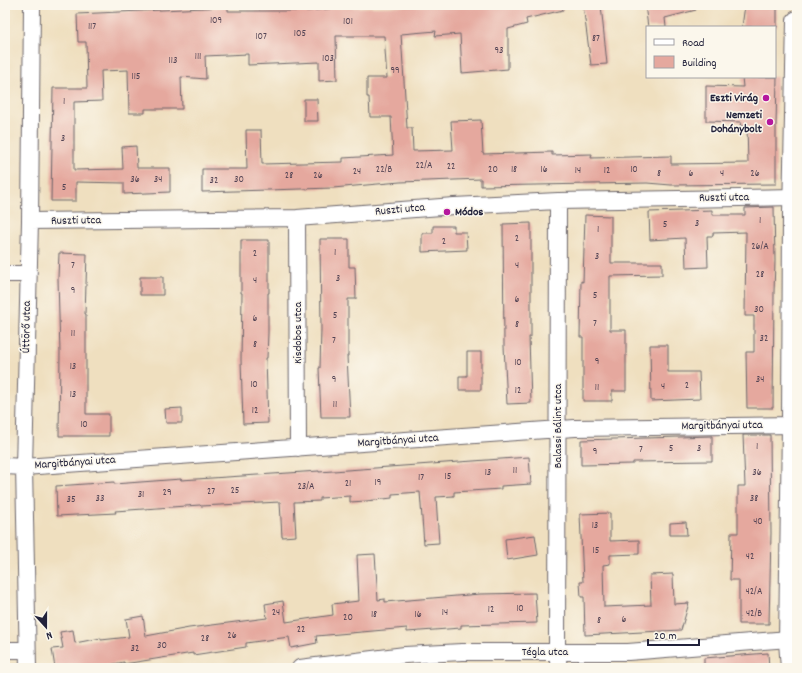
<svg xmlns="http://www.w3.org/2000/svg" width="802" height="673" font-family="Dekko,sans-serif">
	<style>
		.building { fill: #e5a89e }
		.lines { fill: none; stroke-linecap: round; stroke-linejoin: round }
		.minor-casing { stroke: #6a6469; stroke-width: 18 }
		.tertiary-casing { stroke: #6a6469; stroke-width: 22 }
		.minor { stroke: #fff; stroke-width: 16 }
		.tertiary { stroke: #fff; stroke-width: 20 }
		.poi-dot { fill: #b5179e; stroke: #fbf7ec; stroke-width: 1.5 }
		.labels { text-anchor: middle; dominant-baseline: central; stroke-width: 3; stroke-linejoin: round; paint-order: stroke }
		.number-label { font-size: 10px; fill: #534454 }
		.poi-label { font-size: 12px; font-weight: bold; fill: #22223b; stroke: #fbf7ec; text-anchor: end }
		.street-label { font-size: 12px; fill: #22223b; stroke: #fbf7ec }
	</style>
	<rect width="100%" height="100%" fill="#fbf7ec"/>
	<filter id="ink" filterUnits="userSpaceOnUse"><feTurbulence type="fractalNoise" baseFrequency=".025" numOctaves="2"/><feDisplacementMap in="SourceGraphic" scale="8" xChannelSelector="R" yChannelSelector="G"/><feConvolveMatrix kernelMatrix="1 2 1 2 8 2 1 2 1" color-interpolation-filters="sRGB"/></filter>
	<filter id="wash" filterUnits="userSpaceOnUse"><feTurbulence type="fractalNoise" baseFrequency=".012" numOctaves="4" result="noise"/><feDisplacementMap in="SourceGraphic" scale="16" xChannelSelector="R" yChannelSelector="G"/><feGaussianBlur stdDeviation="0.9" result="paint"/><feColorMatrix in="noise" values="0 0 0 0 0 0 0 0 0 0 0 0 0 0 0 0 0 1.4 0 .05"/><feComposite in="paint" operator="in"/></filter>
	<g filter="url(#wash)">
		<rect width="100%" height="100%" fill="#efdfbf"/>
		<g id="blocks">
			<path class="building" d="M 443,5 L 562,5 L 563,10 L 526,19 L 527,24 L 508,29 L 508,69 L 462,73 L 460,34 L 435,36 L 436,31 L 401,34 L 407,128 L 412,128 L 413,151 L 453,150 L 451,121 L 481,120 L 483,154 L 552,152 L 552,155 L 592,154 L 591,158 L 671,156 L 671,164 L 748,163 L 747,126 L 740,126 L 741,122 L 706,121 L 706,86 L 743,87 L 742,77 L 777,77 L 776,126 L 776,184 L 671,185 L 647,183 L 481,186 L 481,179 L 400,182 L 333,188 L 202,192 L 202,169 L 247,169 L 246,130 L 261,130 L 262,164 L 343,162 L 343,158 L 393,155 L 391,117 L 370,117 L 369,97 L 367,97 L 367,78 L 387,78 L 384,36 L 336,36 L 337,80 L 319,81 L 319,62 L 248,65 L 248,54 L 205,56 L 206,79 L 181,77 L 182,109 L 145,109 L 145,113 L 129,113 L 128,70 L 101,71 L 102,101 L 74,102 L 74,170 L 123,169 L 122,147 L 136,146 L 137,168 L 170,168 L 170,192 L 124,194 L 124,183 L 76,182 L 76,201 L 51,201 L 53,88 L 87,88 L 86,42 L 78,42 L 77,14 L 204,8 L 228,7 L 228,11 L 309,11 L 336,8 Z
				M 583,5 L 601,5 L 607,64 L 591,65 Z
				M 645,5 L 695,5 L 696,10 L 665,18 L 666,27 L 648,27 Z
				M 745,5 L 777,5 L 777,27 L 742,27 Z
				M 304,99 L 317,99 L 318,121 L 304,121 Z
				M 774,207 L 775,261 L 774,292 L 773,408 L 747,408 L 746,352 L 754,352 L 754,316 L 745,316 L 746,232 L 713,233 L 713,236 L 707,236 L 708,267 L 686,268 L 685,238 L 650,240 L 649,212 L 712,210 L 712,215 L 745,215 L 745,208 Z
				M 585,215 L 611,216 L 611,263 L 662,263 L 662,275 L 610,276 L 610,330 L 626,330 L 626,391 L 612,391 L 612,401 L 583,401 L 583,337 L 580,337 L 581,281 L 583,282 Z
				M 531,223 L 531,337 L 529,337 L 531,403 L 507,404 L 504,346 L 503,224 Z
				M 433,226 L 454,226 L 454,232 L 466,232 L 467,250 L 422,252 L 422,233 L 433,233 Z
				M 320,239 L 349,239 L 349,267 L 355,267 L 356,299 L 348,299 L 348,356 L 347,356 L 350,417 L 321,417 L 319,368 L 320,368 L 321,329 Z
				M 241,240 L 269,240 L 269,293 L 268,293 L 268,333 L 267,358 L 266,358 L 268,423 L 243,424 L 241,360 L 242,293 L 241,293 Z
				M 59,253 L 87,254 L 85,314 L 86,314 L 86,414 L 109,414 L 109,436 L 59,436 L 60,353 L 58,278 Z
				M 140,277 L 163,277 L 163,295 L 140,295 Z
				M 650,345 L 668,345 L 668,372 L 699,372 L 700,399 L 651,401 Z
				M 467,352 L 481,352 L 481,390 L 459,390 L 459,376 L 467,376 Z
				M 182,408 L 182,423 L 166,423 L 165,409 Z
				M 743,435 L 770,435 L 771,533 L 769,624 L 739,624 L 739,580 L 730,580 L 731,533 L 738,533 L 738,486 L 745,486 Z
				M 712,436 L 712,461 L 633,462 L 633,464 L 581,465 L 581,440 Z
				M 529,457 L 531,484 L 501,486 L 501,489 L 454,492 L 454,496 L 436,497 L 439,543 L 424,544 L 420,492 L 392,494 L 392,498 L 366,501 L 350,502 L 350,496 L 320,498 L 320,501 L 294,502 L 296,536 L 282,537 L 280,502 L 201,506 L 200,505 L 115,511 L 116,513 L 57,516 L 56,486 L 114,482 L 114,484 L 181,479 L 181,480 L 319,471 L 319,472 Z
				M 610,513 L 610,541 L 639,540 L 639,554 L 610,555 L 610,564 L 603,565 L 604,607 L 651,605 L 650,575 L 673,574 L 674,604 L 689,603 L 681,630 L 585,635 L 584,597 L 581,597 L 580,582 L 583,582 L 580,514 Z
				M 686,522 L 687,535 L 670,535 L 670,523 Z
				M 535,535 L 538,555 L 507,560 L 505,539 Z
				M 375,554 L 378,600 L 385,599 L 385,602 L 480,594 L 535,593 L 537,623 L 461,625 L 461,628 L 407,632 L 407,628 L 316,636 L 317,643 L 291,648 L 289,637 L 246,643 L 246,647 L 193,655 L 193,653 L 124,664 L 124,662 L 93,668 L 55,668 L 52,649 L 63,648 L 60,632 L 73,630 L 75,643 L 101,638 L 101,640 L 129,637 L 126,619 L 143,616 L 146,636 L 189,628 L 267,618 L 265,604 L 283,601 L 286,622 L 333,615 L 332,604 L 359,601 L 357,555 Z
				M 768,653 L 769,668 L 704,668 L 704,658 Z"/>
		</g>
	</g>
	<g filter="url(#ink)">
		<use href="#blocks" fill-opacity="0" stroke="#6a6469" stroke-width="1"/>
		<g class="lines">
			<defs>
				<path id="minor" d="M 558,201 L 557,652 L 559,668
					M 297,218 L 298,448
					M 30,221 L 297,218 L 454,206 L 558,201 L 794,197
					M 5,274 L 28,274
					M 5,466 L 24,467 L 575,428 L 797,425
					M 5,650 L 27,650
					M 28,668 L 24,467 L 30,221 L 32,5
					M 300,668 L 405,655 L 462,652 L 628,652 L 789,639"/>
				<path id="tertiary" d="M 791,668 L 789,642 L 792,425 L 793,213 L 797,21"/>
			</defs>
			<use href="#minor" class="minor-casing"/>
			<use href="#tertiary" class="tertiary-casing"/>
			<use href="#minor" class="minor"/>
			<use href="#tertiary" class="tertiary"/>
		</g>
	</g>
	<g class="poi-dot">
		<circle cx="766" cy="98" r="4"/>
		<circle cx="770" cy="122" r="4"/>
		<circle cx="447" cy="212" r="4"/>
	</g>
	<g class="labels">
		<g class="number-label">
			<text x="216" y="21">109</text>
			<text x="348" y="22">101</text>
			<text x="92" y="27">117</text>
			<text x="300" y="34">105</text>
			<text x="261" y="37">107</text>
			<text x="596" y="39">87</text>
			<text x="499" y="51">93</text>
			<text x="198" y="57">111</text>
			<text x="328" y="59">103</text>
			<text x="173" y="61">113</text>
			<text x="395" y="71">99</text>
			<text x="136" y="77">115</text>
			<text x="64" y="102">1</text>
			<text x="63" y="139">3</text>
			<text x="424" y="166">22/A</text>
			<text x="451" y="167">22</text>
			<text x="384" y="170">22/B</text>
			<text x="493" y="170">20</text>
			<text x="514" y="170">18</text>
			<text x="544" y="170">16</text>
			<text x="634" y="170">10</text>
			<text x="578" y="171">14</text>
			<text x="607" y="171">12</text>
			<text x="357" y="172">24</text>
			<text x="659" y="174">8</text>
			<text x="691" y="174">6</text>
			<text x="722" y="174">4</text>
			<text x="755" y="174">26</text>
			<text x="289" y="176">28</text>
			<text x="318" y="176">26</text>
			<text x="135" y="180">36</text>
			<text x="158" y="180">34</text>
			<text x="239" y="180">30</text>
			<text x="214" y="181">32</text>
			<text x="64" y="188">5</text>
			<text x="760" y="221">1</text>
			<text x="697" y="224">3</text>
			<text x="665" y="225">5</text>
			<text x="598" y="230">1</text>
			<text x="517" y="239">2</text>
			<text x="444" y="242">2</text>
			<text x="760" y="247">26/A</text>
			<text x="335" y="253">1</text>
			<text x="255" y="254">2</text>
			<text x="597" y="257">3</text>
			<text x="73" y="266">7</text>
			<text x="517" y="266">4</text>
			<text x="760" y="275">28</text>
			<text x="338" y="279">3</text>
			<text x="255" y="281">4</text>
			<text x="73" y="291">9</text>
			<text x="595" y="296">5</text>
			<text x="517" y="300">6</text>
			<text x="759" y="310">30</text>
			<text x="335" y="316">5</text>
			<text x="255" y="319">6</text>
			<text x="595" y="324">7</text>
			<text x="517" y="325">8</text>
			<text x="73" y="334">11</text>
			<text x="764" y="339">32</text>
			<text x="334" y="341">7</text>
			<text x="255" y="345">8</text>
			<text x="597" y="362">9</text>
			<text x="518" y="363">10</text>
			<text x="73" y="367">13</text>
			<text x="334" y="380">9</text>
			<text x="760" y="380">34</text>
			<text x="254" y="385">10</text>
			<text x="687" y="386">2</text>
			<text x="663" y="387">4</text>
			<text x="597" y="388">11</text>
			<text x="518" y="391">12</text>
			<text x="73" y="395">13</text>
			<text x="335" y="405">11</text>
			<text x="255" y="411">12</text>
			<text x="84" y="425">10</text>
			<text x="757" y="447">1</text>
			<text x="671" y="449">5</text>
			<text x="699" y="449">3</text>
			<text x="641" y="450">7</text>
			<text x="595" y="452">9</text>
			<text x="515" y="471">11</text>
			<text x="488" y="473">13</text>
			<text x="757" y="473">36</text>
			<text x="448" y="477">15</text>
			<text x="421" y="478">17</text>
			<text x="378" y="483">19</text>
			<text x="348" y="484">21</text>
			<text x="306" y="487">23/A</text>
			<text x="235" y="491">25</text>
			<text x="211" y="492">27</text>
			<text x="167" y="493">29</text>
			<text x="141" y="495">31</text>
			<text x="100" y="499">33</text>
			<text x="754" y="499">38</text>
			<text x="71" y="500">35</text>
			<text x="758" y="522">40</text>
			<text x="595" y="526">13</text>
			<text x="596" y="551">15</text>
			<text x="750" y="557">42</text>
			<text x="754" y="592">42/A</text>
			<text x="520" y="609">10</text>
			<text x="491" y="610">12</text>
			<text x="276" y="613">24</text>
			<text x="445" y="613">14</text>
			<text x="754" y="614">42/B</text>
			<text x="374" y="615">18</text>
			<text x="418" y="615">16</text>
			<text x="348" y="618">20</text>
			<text x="624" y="620">6</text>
			<text x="599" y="621">8</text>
			<text x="301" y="630">22</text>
			<text x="232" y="636">26</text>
			<text x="205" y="639">28</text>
			<text x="162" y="646">30</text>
			<text x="135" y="649">32</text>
		</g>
		<g class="poi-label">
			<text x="758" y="98">Eszti Virág</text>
			<text x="762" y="115">Nemzeti<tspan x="762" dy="14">Dohánybolt</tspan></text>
			<text x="455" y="212" text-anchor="start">Módos</text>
		</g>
		<g class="street-label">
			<text transform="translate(724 198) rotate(-1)">Ruszti utca</text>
			<text transform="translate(400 210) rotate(-5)">Ruszti utca</text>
			<text transform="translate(76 221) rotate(-1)">Ruszti utca</text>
			<text transform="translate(27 327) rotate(-89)">Úttörő utca</text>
			<text transform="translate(298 333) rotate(-90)">Kisdobos utca</text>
			<text transform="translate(558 426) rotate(-90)">Balassi Bálint utca</text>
			<text transform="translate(722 426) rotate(-1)">Margitbányai utca</text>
			<text transform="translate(398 441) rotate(-4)">Margitbányai utca</text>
			<text transform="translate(75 463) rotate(-4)">Margitbányai utca</text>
			<text x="545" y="652">Tégla utca</text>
		</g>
	</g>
	<rect width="802" height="673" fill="none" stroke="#fbf7ec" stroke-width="20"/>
	<rect x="646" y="26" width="130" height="52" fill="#fbf7ec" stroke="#a4a2a5"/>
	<rect x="654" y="39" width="20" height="6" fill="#ffffff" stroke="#a4a2a5"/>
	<text x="682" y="46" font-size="12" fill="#22223b">Road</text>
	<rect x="654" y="56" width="20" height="12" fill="#e5a89e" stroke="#a4a2a5"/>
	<text x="682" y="66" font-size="12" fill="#22223b">Building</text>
	<g transform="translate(46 627) rotate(159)" stroke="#fbf7ec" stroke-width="3" paint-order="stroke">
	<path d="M0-3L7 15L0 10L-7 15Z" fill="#22223b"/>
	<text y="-6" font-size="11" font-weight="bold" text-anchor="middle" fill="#22223b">N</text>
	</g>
	<path d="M648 639v6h51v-6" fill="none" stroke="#22223b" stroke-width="2"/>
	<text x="654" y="639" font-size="12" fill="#22223b" stroke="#fbf7ec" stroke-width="3" paint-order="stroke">20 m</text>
</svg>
